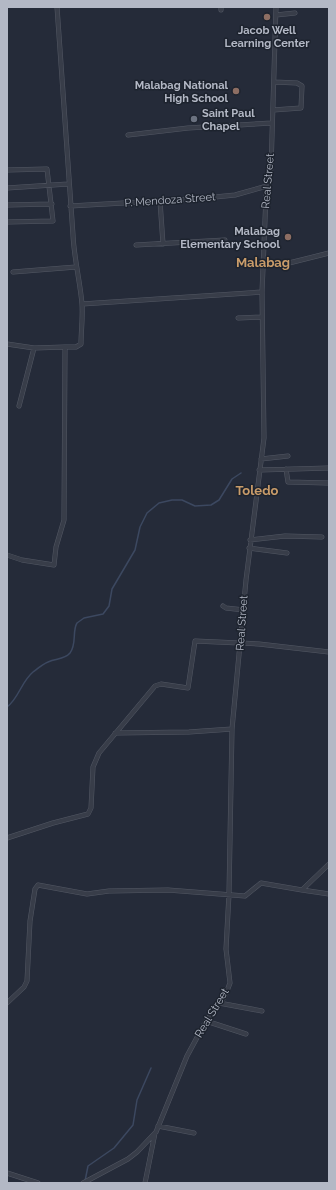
<svg xmlns="http://www.w3.org/2000/svg" width="336" height="1190" font-family="Raleway,sans-serif">
	<style>
		.lines { fill: none; stroke-linecap: round; stroke-linejoin: round }
		.stream { stroke: #3c4860; stroke-width: 1.5 }
		.minor-casing { stroke: #535864; stroke-width: 5 }
		.minor { stroke: #383d49; stroke-width: 4 }
		.education-dot { fill: #8d6e63; stroke: #1d232e; stroke-width: 1.5 }
		.worship-dot { fill: #6b7280; stroke: #1d232e; stroke-width: 1.5 }
		.labels { text-anchor: middle; dominant-baseline: central; stroke-width: 3; stroke-linejoin: round; paint-order: stroke }
		.poi-label { font-size: 11px; font-weight: bold; fill: #b3b8c5; stroke: #1d232e; text-anchor: end }
		.street-label { font-size: 11px; fill: #b3b8c5; stroke: #1d232e }
		.quarter-label { font-size: 13px; font-weight: bold; fill: #c99c6a; stroke: #1d232e }
	</style>
	<rect width="100%" height="100%" fill="#252b39"/>
	<g class="lines">
		<path class="stream" d="M 7,707 C 19,698 21,682 33,672 C 37,669 43,664 48,662 C 56,658 64,660 70,653 C 77,644 72,631 77,623 L 84,618 L 103,614 L 109,606 L 112,589 L 135,550 L 140,527 L 147,513 L 159,503 L 172,500 L 182,500 L 195,506 L 211,505 L 219,500 L 232,479 L 241,473
			M 85,1181 L 88,1166 L 114,1148 L 133,1125 L 137,1100 L 151,1068"/>
		<defs>
			<path id="minor" d="M 221,7 L 221,10
				M 276,15 L 295,13
				M 273,110 L 301,108 L 302,86 L 297,83 L 274,82
				M 128,135 L 188,128 L 272,123
				M 7,170 L 47,169 L 53,221 L 7,222
				M 7,188 L 68,184
				M 160,201 L 163,244
				M 7,205 L 52,204
				M 70,206 L 195,199 L 235,195 L 267,186
				M 136,245 L 225,240
				M 263,263 L 289,263 L 329,253
				M 13,272 L 76,267
				M 82,304 L 262,292
				M 238,318 L 262,317
				M 7,344 L 34,348 L 65,347
				M 19,406 L 34,348
				M 261,459 L 288,456
				M 286,469 L 288,482 L 328,483
				M 259,470 L 329,468
				M 250,540 L 285,536 L 322,537
				M 249,548 L 287,553
				M 7,555 L 22,560 L 54,565 L 56,547 L 64,520 L 65,347 L 76,347 L 81,344 C 81,331 83,317 82,304 C 80,281 74,258 73,235 C 67,159 62,83 57,7
				M 223,606 L 226,608 L 244,610
				M 115,733 L 189,732 L 232,729
				M 7,838 L 53,823 L 88,814 L 91,808 L 93,767 L 99,753 L 155,686 L 161,684 L 188,688 L 195,641 L 259,644 L 329,652
				M 302,890 L 329,894
				M 7,1003 L 24,987 L 27,981 L 30,921 L 35,889 L 38,885 L 87,894 L 109,891 L 168,890 L 245,896 L 261,883 L 302,890 L 329,864
				M 219,1003 L 262,1011
				M 206,1021 L 246,1034
				M 158,1126 L 194,1133
				M 7,1173 L 38,1183
				M 83,1183 L 128,1159 L 137,1152 L 156,1132 L 187,1056 L 206,1021 L 225,996 L 230,983 L 226,949 L 229,894 L 232,729 L 246,580 L 264,438 L 262,292 L 266,196 L 271,168 L 276,7
				M 145,1183 L 155,1133"/>
		</defs>
		<use href="#minor" class="minor-casing"/>
		<use href="#minor" class="minor"/>
	</g>
	<g class="education-dot">
		<circle cx="267" cy="17" r="4"/>
		<circle cx="236" cy="91" r="4"/>
		<circle cx="288" cy="237" r="4"/>
	</g>
	<circle class="worship-dot" cx="194" cy="119" r="4"/>
	<g class="labels">
		<g class="poi-label">
			<text x="267" y="30" text-anchor="middle">Jacob Well<tspan x="267" dy="13">Learning Center</tspan></text>
			<text x="228" y="85">Malabag National<tspan x="228" dy="13">High School</tspan></text>
			<text x="202" y="113" text-anchor="start">Saint Paul<tspan x="202" dy="13">Chapel</tspan></text>
			<text x="280" y="231">Malabag<tspan x="280" dy="13">Elementary School</tspan></text>
		</g>
		<g class="street-label">
			<text transform="translate(268 181) rotate(-85)">Real Street</text>
			<text transform="translate(170 200) rotate(-4)">P. Mendoza Street</text>
			<text transform="translate(242 623) rotate(-86)">Real Street</text>
			<text transform="translate(212 1013) rotate(-59)">Real Street</text>
		</g>
		<g class="quarter-label">
			<text x="263" y="262">Malabag</text>
			<text x="257" y="490">Toledo</text>
		</g>
	</g>
	<rect width="336" height="1190" fill="none" stroke="#b3b8c5" stroke-width="16"/>
</svg>
